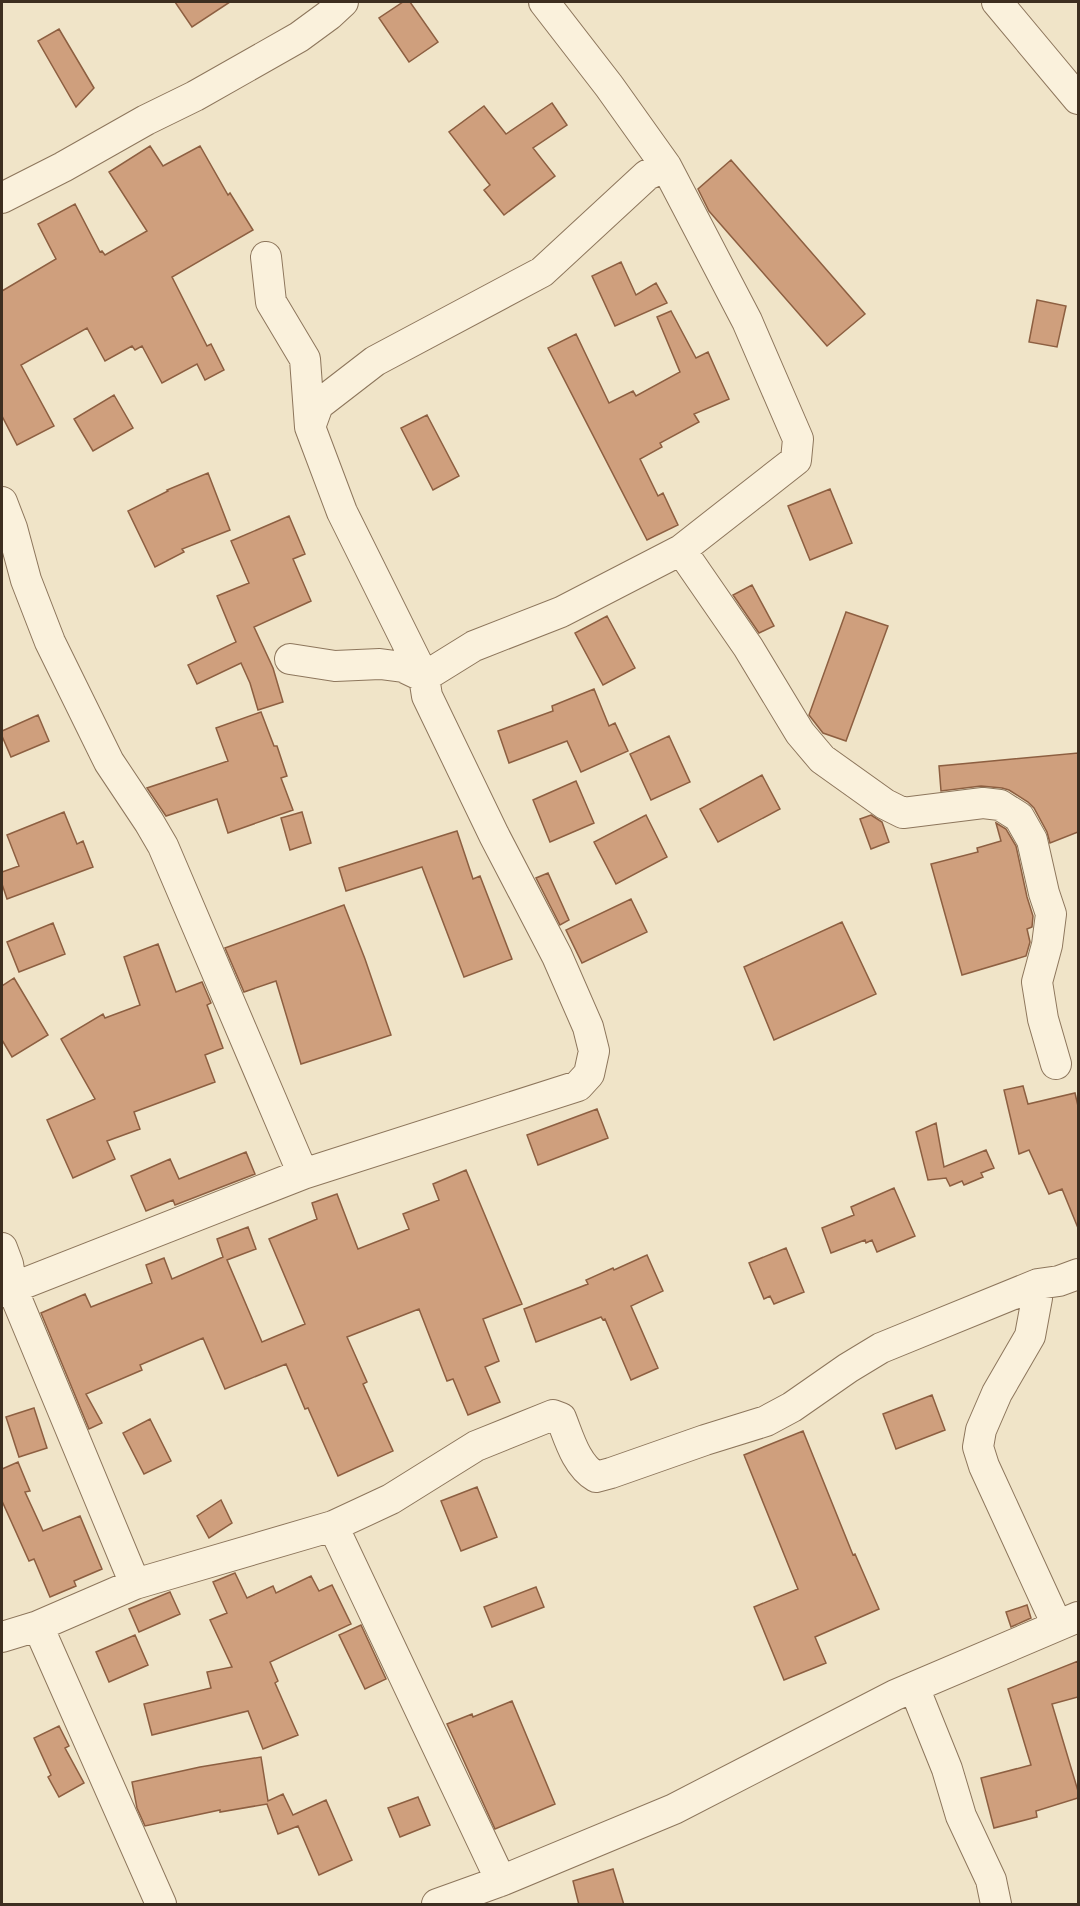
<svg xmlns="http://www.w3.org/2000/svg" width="1080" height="1906" font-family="'PT Serif',serif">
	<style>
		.building { fill: #cf9f7d; stroke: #8d5f41; stroke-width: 1.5 }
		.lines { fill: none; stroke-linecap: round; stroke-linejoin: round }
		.street-casing { stroke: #8d765c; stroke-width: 32 }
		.street { stroke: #faf1dc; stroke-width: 30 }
	</style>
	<rect width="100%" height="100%" fill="#f0e4c8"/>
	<path class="building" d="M 175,2 L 230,2 L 192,27 Z
		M 403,2 L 410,2 L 438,42 L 409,62 L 379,18 Z
		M 59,29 L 94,88 L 76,107 L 38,41 Z
		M 552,103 L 567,125 L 533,148 L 555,176 L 504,215 L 484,190 L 490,185 L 449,132 L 484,106 L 506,134 Z
		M 150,146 L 163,166 L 200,146 L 228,195 L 230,193 L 253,230 L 172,277 L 207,346 L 211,344 L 224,370 L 205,380 L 197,364 L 162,383 L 142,346 L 135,350 L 132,346 L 105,361 L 87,328 L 21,365 L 54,426 L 17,445 L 2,416 L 2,291 L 56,259 L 38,224 L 75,204 L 100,252 L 102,251 L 105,255 L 147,231 L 109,172 Z
		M 731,160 L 865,314 L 827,346 L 709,211 L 698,189 Z
		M 621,262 L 636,295 L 656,283 L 667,303 L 615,326 L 592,276 Z
		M 1037,300 L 1066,306 L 1057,347 L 1029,342 Z
		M 671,311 L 696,358 L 708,352 L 729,399 L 694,414 L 699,422 L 660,443 L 662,447 L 640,459 L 658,496 L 663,493 L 678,525 L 647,540 L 548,348 L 576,334 L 609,403 L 633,391 L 636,396 L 680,372 L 657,317 Z
		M 114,395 L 133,428 L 93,451 L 74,419 Z
		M 427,415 L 459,476 L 433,490 L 401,428 Z
		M 208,473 L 230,530 L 182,549 L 184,552 L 155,567 L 128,511 L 168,491 L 167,490 Z
		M 830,489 L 852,543 L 810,560 L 788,506 Z
		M 289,516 L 305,554 L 293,559 L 311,601 L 254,627 L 273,668 L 283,702 L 258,710 L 250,683 L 241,663 L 197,684 L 188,665 L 236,642 L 217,596 L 249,583 L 231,541 Z
		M 752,585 L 774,626 L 759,633 L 733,595 Z
		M 846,612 L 888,626 L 846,741 L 823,733 L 809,715 Z
		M 607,616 L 635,668 L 603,685 L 575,633 Z
		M 594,689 L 609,726 L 615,723 L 628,751 L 581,772 L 567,741 L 509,763 L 498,731 L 553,711 L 552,706 Z
		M 261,712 L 274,746 L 277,746 L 287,776 L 281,778 L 293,810 L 228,833 L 217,799 L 166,816 L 147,788 L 228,761 L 216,728 Z
		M 38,715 L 49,741 L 11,757 L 2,736 L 2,731 Z
		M 669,736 L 690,782 L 651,800 L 630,754 Z
		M 1078,753 L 1078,832 L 1050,843 L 1047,832 L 1034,808 L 1028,802 L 1009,790 L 1002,788 L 981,786 L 941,791 L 939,766 Z
		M 762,775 L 780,809 L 718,842 L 700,809 Z
		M 576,781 L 594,823 L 550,842 L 533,800 Z
		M 64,812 L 77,844 L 83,841 L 93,867 L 7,899 L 2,884 L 2,872 L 19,866 L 7,835 Z
		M 302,812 L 311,843 L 290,850 L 281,818 Z
		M 646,815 L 667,857 L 616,884 L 594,842 Z
		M 871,815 L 882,822 L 889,842 L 871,849 L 860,819 Z
		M 996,823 L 1006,829 L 1016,846 L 1027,897 L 1033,916 L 1032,927 L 1027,929 L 1030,942 L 1026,956 L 962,975 L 931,864 L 978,852 L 977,848 L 1001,841 Z
		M 457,831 L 473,879 L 480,876 L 512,959 L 464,977 L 422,867 L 346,891 L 339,868 Z
		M 548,873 L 569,920 L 560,925 L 536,878 Z
		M 631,899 L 647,932 L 582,963 L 566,930 Z
		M 344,905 L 365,959 L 391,1035 L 301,1064 L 276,981 L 244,992 L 225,948 Z
		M 842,922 L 876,994 L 774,1040 L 744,967 Z
		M 53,923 L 65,954 L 19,972 L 7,942 Z
		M 158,944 L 176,992 L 202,982 L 211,1003 L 207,1005 L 223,1048 L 205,1055 L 215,1082 L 134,1112 L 140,1129 L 107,1141 L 115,1159 L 73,1178 L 47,1120 L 95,1099 L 61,1039 L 103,1014 L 105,1018 L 140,1005 L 124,957 Z
		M 14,978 L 48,1035 L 12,1057 L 2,1040 L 2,986 Z
		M 1023,1086 L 1028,1104 L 1075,1093 L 1078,1106 L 1078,1228 L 1062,1189 L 1049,1194 L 1029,1150 L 1019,1154 L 1004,1090 Z
		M 597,1109 L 608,1138 L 538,1165 L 527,1135 Z
		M 936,1123 L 944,1167 L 986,1150 L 994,1168 L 981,1173 L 983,1177 L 964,1185 L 962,1181 L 950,1186 L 946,1178 L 928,1180 L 916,1132 Z
		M 246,1152 L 255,1174 L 175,1205 L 173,1200 L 146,1211 L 131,1176 L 170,1159 L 179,1179 Z
		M 466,1170 L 522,1304 L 483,1319 L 499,1361 L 485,1367 L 500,1402 L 468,1415 L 453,1379 L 447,1381 L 419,1309 L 347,1337 L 367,1382 L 363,1384 L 393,1451 L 338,1476 L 308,1408 L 305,1409 L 286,1364 L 225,1389 L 203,1338 L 140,1365 L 142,1370 L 86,1394 L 102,1423 L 89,1429 L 41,1313 L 85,1294 L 91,1307 L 152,1283 L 146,1265 L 164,1258 L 172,1279 L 223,1257 L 217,1239 L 248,1227 L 256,1249 L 227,1260 L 262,1342 L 305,1324 L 269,1239 L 317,1219 L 312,1203 L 337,1194 L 358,1249 L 409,1229 L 403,1214 L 439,1200 L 433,1184 Z
		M 894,1188 L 915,1236 L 877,1252 L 872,1240 L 866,1243 L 865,1240 L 831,1253 L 822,1228 L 854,1215 L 851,1207 Z
		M 786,1248 L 804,1292 L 774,1304 L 770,1296 L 764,1299 L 749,1263 Z
		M 647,1255 L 663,1291 L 631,1306 L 658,1368 L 631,1380 L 605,1319 L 603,1320 L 601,1317 L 536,1342 L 524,1309 L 588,1284 L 586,1280 L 613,1268 L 614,1270 Z
		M 932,1395 L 945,1430 L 896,1449 L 883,1414 Z
		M 34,1408 L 47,1448 L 19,1457 L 6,1417 Z
		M 150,1419 L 171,1461 L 144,1474 L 123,1433 Z
		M 803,1431 L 853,1555 L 855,1554 L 879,1609 L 815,1637 L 826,1663 L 784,1680 L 754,1607 L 798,1589 L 744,1455 Z
		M 18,1462 L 30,1491 L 25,1492 L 43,1531 L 80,1516 L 102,1569 L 74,1581 L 76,1586 L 50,1597 L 34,1559 L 29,1561 L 2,1501 L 2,1469 Z
		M 477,1487 L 497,1537 L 461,1551 L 441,1501 Z
		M 221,1500 L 232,1523 L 209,1538 L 197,1516 Z
		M 235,1573 L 247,1598 L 273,1586 L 276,1593 L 311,1576 L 319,1591 L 332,1585 L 351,1624 L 270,1662 L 278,1681 L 275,1683 L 298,1735 L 263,1749 L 248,1711 L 152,1735 L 144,1704 L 211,1688 L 207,1672 L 232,1667 L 210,1620 L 227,1613 L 213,1582 Z
		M 536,1587 L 544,1607 L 492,1627 L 484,1607 Z
		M 170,1592 L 180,1614 L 139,1632 L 129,1609 Z
		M 1027,1605 L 1031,1618 L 1011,1627 L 1006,1612 Z
		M 361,1625 L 386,1679 L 365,1689 L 339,1635 Z
		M 135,1635 L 148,1665 L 109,1682 L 96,1652 Z
		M 1078,1661 L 1078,1697 L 1052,1704 L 1078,1791 L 1078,1798 L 1036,1811 L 1037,1817 L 994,1828 L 981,1778 L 1031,1765 L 1008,1689 Z
		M 512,1701 L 555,1804 L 495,1829 L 447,1724 L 472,1714 L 473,1717 Z
		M 59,1726 L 69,1746 L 65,1748 L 84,1783 L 59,1797 L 48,1777 L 51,1775 L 34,1738 Z
		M 261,1757 L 268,1801 L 283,1794 L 293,1815 L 326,1800 L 352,1860 L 319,1875 L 298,1826 L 278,1834 L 267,1804 L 220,1812 L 220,1810 L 145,1826 L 137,1808 L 132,1782 L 200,1767 Z
		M 418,1797 L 430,1825 L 400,1837 L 388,1808 Z
		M 613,1869 L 624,1905 L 579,1905 L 573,1881 Z"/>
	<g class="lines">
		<defs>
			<path id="street" d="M 997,2 L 1078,99
				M 2,198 L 63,167 L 146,120 L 195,96 L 299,37 L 329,15 L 343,2
				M 266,257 L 271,302 L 305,359 L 310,427 L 342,512 L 424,677
				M 310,427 L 318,405 L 375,361 L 542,272 L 647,175 L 666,166
				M 2,502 L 12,528 L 26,580 L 50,642 L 109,762 L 149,822 L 163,846 L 303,1174
				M 681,550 L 748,647 L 800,733 L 822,759 L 885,804 L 903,813 L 983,803 L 1000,805 L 1019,817 L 1032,840 L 1044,893 L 1051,914 L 1047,945 L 1037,982 L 1043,1019 L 1056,1064
				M 290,659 L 335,666 L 380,664 L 403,667 L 424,677
				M 2,1248 L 8,1264 L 12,1288 L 135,1584
				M 1038,1284 L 1037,1298 L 1030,1336 L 997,1393 L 981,1430 L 978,1447 L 984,1466 L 1057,1625
				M 2,1292 L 303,1174 L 578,1086 L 589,1074 L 594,1051 L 588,1027 L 557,956 L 494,835 L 427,696 L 424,677 L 474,646 L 561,612 L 681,550 L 796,460 L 798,439 L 747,321 L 666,166 L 609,86 L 544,2
				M 333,1526 L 501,1881
				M 38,1626 L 161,1904
				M 2,1637 L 38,1626 L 135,1584 L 333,1526 L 391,1499 L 476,1446 L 553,1415 L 561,1418 C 569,1438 576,1465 596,1477 L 611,1473 L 705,1440 L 766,1421 L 792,1407 L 848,1368 L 881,1348 L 1038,1284 L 1059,1281 L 1078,1274
				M 914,1687 L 947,1769 L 961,1816 L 991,1880 L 996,1904
				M 437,1904 L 501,1881 L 674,1809 L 895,1695 L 1078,1617"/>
		</defs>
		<use href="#street" class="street-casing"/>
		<use href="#street" class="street"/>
	</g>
	<rect width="1080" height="1906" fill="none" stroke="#3d2e20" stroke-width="6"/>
</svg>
